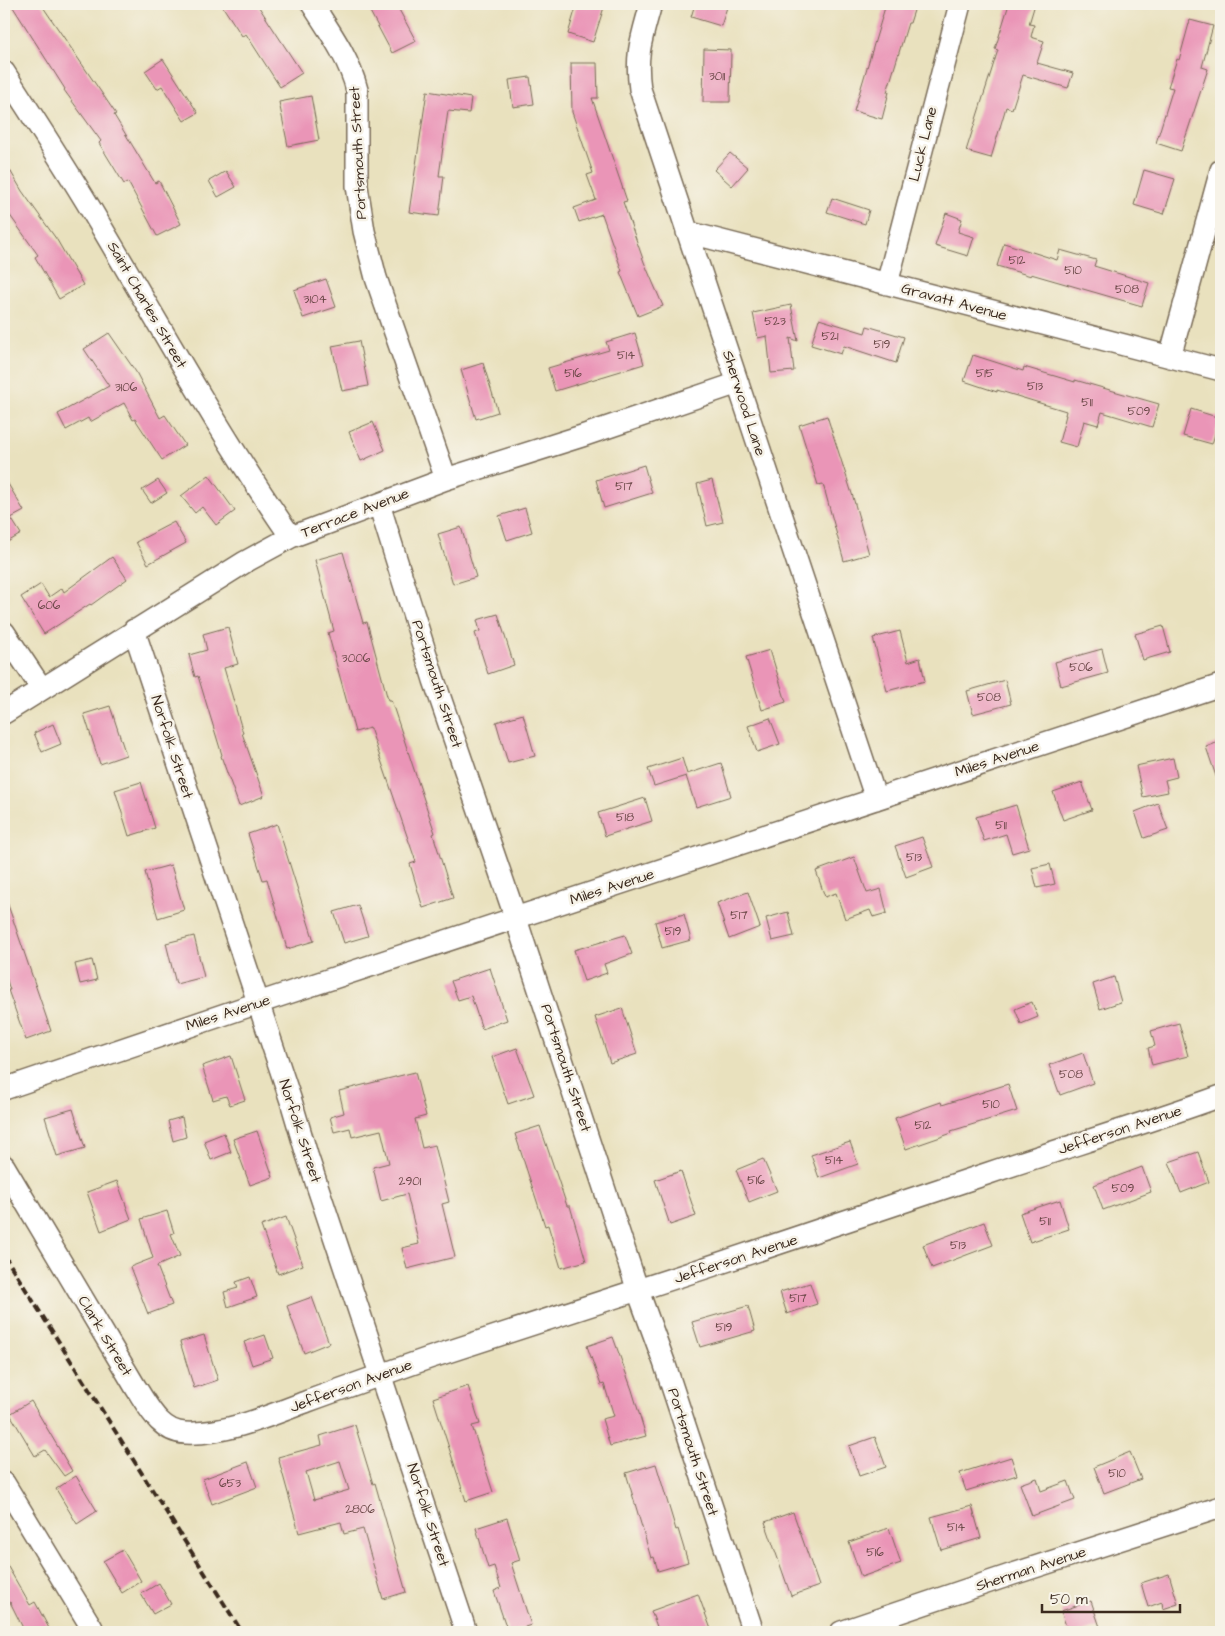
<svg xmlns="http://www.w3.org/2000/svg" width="1225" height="1636" font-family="'Architects Daughter',sans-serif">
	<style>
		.building { fill: #ea95b7; fill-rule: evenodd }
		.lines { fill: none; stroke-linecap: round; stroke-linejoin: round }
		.minor-casing { stroke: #786a56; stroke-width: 24 }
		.minor { stroke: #fff; stroke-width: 21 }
		.rail { stroke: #3b2a1e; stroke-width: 4; stroke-dasharray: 8 4; stroke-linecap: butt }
		.labels { text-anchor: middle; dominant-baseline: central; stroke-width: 5; stroke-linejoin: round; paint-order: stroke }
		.number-label { font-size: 12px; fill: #674544 }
		.street-label { font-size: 15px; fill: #3b2a1e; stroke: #f7f3e8 }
	</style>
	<rect width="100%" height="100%" fill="#f7f3e8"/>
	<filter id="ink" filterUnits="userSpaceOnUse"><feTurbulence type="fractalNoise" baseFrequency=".02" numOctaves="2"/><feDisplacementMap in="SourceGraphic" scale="10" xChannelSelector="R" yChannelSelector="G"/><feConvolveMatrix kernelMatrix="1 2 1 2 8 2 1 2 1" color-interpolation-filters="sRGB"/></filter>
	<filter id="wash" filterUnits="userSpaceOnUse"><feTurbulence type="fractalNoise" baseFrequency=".0096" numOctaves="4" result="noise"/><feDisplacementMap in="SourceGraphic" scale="20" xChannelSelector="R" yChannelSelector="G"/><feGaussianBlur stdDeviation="1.12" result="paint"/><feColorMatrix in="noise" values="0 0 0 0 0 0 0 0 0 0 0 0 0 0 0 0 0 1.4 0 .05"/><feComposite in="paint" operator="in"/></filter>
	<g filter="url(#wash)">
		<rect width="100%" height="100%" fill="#e9e1be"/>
		<g id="blocks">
			<path class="building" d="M 11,4 L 41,4 L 116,114 L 114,115 L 155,183 L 159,181 L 181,224 L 157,236 L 128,182 L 124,184 L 99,143 L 101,141 L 64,90 L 65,89 Z
				M 221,4 L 257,4 L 302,73 L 280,87 L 246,34 L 242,36 Z
				M 366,4 L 396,4 L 416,41 L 392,53 Z
				M 577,4 L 605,4 L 593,42 L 568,34 Z
				M 695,4 L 728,4 L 721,26 L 691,17 Z
				M 886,4 L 916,4 L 910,23 L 908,23 L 887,92 L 889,92 L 882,119 L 854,111 Z
				M 1009,4 L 1035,4 L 1029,24 L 1034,25 L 1031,37 L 1044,41 L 1037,63 L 1073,73 L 1068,88 L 1023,75 L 1012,109 L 1006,107 L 991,158 L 966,151 L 998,50 L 995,49 Z
				M 1190,20 L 1213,26 L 1202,67 L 1208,69 L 1181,151 L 1156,143 L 1173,88 L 1168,87 L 1177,59 L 1179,60 Z
				M 704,49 L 731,50 L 730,102 L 703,102 Z
				M 163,59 L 198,113 L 184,121 L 162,86 L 157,89 L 145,71 Z
				M 571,63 L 597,63 L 598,98 L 592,98 L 627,201 L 623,202 L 644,262 L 663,306 L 638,316 L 620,272 L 622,271 L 602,214 L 579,222 L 574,208 L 596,200 L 587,175 L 593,173 L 572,112 Z
				M 530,77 L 534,104 L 513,107 L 509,80 Z
				M 427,91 L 471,98 L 469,113 L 448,111 L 439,176 L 444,176 L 439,216 L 409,212 Z
				M 311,96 L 319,140 L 288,146 L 279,102 Z
				M 730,153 L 748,168 L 732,186 L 714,170 Z
				M 4,160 L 22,191 L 57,240 L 83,285 L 59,299 L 35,257 L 38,255 L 4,207 Z
				M 1144,170 L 1175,179 L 1164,214 L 1134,205 Z
				M 226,171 L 236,187 L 218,197 L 209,181 Z
				M 832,198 L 869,210 L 865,224 L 827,212 Z
				M 946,213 L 962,219 L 958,232 L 974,237 L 968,256 L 935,246 Z
				M 1004,243 L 1057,260 L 1060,250 L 1096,260 L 1094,266 L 1149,283 L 1142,306 L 1031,274 L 1031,276 L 997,266 Z
				M 326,279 L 336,307 L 303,318 L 294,290 Z
				M 791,305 L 798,341 L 790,338 L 794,371 L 771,373 L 767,336 L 758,338 L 753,313 Z
				M 819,319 L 865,333 L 867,326 L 904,337 L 896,363 L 844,346 L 841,354 L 811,345 Z
				M 109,333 L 136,372 L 160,418 L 165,415 L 185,445 L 162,460 L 135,419 L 133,420 L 124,403 L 90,422 L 88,418 L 66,430 L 58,414 L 109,386 L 84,349 Z
				M 635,333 L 644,364 L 555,391 L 548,368 L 609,350 L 606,342 Z
				M 359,341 L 368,386 L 342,391 L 332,346 Z
				M 973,355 L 1023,371 L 1024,367 L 1075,382 L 1075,380 L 1159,404 L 1152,427 L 1102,412 L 1098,425 L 1084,421 L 1077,447 L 1059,442 L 1066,415 L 1065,415 L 1066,411 L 997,390 L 997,392 L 964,381 Z
				M 483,363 L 498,412 L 476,419 L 461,370 Z
				M 1191,409 L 1220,418 L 1212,444 L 1183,436 Z
				M 827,416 L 853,497 L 869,554 L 844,561 L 823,484 L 818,485 L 799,425 Z
				M 373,422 L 385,450 L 361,461 L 349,432 Z
				M 644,465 L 652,493 L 604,508 L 596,480 Z
				M 209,475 L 235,511 L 216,525 L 202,507 L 195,513 L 181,496 Z
				M 4,477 L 24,511 L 11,518 L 21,534 L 4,544 Z
				M 158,480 L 167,493 L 151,503 L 142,490 Z
				M 712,480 L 723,522 L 707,526 L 697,484 Z
				M 525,508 L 532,532 L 507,540 L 499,516 Z
				M 174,522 L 186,543 L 148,564 L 136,542 Z
				M 461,527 L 476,577 L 453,584 L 438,534 Z
				M 343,552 L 363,623 L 367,622 L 388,700 L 391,700 L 435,833 L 433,834 L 453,898 L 423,908 L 410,864 L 416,862 L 370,728 L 355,732 L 328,633 L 334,631 L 315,560 Z
				M 112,557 L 127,579 L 91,605 L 90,604 L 44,634 L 21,597 L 41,584 L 49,597 L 62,588 L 64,592 Z
				M 498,614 L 514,665 L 488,674 L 475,633 L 480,631 L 477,620 Z
				M 1163,626 L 1170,652 L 1143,660 L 1135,634 Z
				M 228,627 L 238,664 L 224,668 L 243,733 L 242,733 L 264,796 L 239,806 L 221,756 L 222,755 L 198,676 L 195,677 L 189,655 L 207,650 L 203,634 Z
				M 900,631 L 908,662 L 920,658 L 925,681 L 887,691 L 873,638 Z
				M 1102,649 L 1108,673 L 1061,686 L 1055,662 Z
				M 770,650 L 786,702 L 762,710 L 746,657 Z
				M 1005,680 L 1011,704 L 973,714 L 967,691 Z
				M 110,706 L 126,755 L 100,764 L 84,714 Z
				M 523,714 L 535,756 L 508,763 L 496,722 Z
				M 770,718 L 780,744 L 757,752 L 748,726 Z
				M 53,724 L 61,744 L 42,752 L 34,733 Z
				M 1221,741 L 1221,785 L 1219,785 L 1206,747 Z
				M 682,758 L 687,774 L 721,763 L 731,796 L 696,807 L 686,776 L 654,786 L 648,769 Z
				M 1173,758 L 1177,777 L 1165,780 L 1168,792 L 1143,797 L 1136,766 Z
				M 141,782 L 155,828 L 129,836 L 115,790 Z
				M 1082,782 L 1092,810 L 1063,820 L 1053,792 Z
				M 645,798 L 652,821 L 605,836 L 598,813 Z
				M 1158,803 L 1168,830 L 1144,838 L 1135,812 Z
				M 1016,805 L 1029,848 L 1012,853 L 1006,834 L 984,841 L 976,817 Z
				M 277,824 L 314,941 L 287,949 L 267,879 L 263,880 L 248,834 Z
				M 922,837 L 933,867 L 906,877 L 895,846 Z
				M 854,857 L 867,893 L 881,889 L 887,913 L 873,917 L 870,910 L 845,919 L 836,893 L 825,897 L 816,871 Z
				M 1050,864 L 1055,884 L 1037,888 L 1032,868 Z
				M 171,865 L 184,910 L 158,918 L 145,872 Z
				M 748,892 L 760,927 L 729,939 L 717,903 Z
				M 4,902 L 7,902 L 51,1031 L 26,1040 L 8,990 L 10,990 L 4,971 Z
				M 358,905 L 368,936 L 344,943 L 334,912 Z
				M 788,912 L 794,936 L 772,941 L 766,918 Z
				M 684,914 L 691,940 L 662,948 L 655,922 Z
				M 625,935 L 632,954 L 604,964 L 607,973 L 584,981 L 574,950 Z
				M 194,936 L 204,977 L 176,984 L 166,943 Z
				M 92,960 L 97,980 L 80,984 L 75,964 Z
				M 490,968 L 507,1020 L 482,1029 L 471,996 L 458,1000 L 451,981 Z
				M 1114,977 L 1121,1002 L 1100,1009 L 1093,984 Z
				M 1032,1002 L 1038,1017 L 1021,1024 L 1015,1009 Z
				M 622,1008 L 637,1054 L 610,1063 L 595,1017 Z
				M 1179,1023 L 1188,1056 L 1152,1065 L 1148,1048 L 1155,1046 L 1151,1031 Z
				M 517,1048 L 534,1095 L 508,1104 L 492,1057 Z
				M 1083,1053 L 1093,1083 L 1060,1095 L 1049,1065 Z
				M 231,1056 L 245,1100 L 230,1105 L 226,1096 L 213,1100 L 202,1066 Z
				M 415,1072 L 426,1116 L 415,1119 L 422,1148 L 435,1145 L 449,1202 L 442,1204 L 455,1257 L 407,1269 L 402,1248 L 419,1244 L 407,1194 L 381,1201 L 373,1167 L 389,1163 L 381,1130 L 352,1137 L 350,1128 L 334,1132 L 330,1117 L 344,1113 L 339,1091 Z
				M 1008,1084 L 1017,1111 L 951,1131 L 952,1133 L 906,1149 L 895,1118 L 941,1102 L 942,1105 Z
				M 73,1109 L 85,1148 L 57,1156 L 45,1117 Z
				M 182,1117 L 186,1137 L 173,1141 L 168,1121 Z
				M 540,1126 L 567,1206 L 570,1206 L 586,1261 L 561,1268 L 548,1225 L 545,1226 L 515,1134 Z
				M 257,1131 L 273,1177 L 250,1185 L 233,1139 Z
				M 224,1133 L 231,1152 L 211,1160 L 204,1141 Z
				M 850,1142 L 858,1164 L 819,1178 L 811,1155 Z
				M 1198,1152 L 1209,1182 L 1181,1193 L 1169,1162 Z
				M 763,1159 L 777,1191 L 749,1202 L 736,1170 Z
				M 1142,1167 L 1151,1192 L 1103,1210 L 1094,1185 Z
				M 681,1171 L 696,1216 L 670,1225 L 655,1180 Z
				M 117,1181 L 131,1219 L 101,1231 L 87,1192 Z
				M 1060,1200 L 1069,1229 L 1030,1242 L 1020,1213 Z
				M 167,1211 L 174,1233 L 171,1234 L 180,1256 L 157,1266 L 172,1305 L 148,1314 L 130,1267 L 153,1258 L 141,1219 Z
				M 286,1217 L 303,1265 L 278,1274 L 261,1226 Z
				M 984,1222 L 993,1245 L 932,1268 L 923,1245 Z
				M 250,1277 L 257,1297 L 228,1307 L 224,1292 L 238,1288 L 236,1282 Z
				M 810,1283 L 817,1304 L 787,1314 L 780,1292 Z
				M 312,1297 L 329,1343 L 304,1353 L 287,1306 Z
				M 748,1306 L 755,1331 L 700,1347 L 692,1322 Z
				M 204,1335 L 218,1380 L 194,1388 L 180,1342 Z
				M 265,1335 L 273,1358 L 252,1365 L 244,1342 Z
				M 613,1337 L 632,1390 L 646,1436 L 610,1446 L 602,1419 L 614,1416 L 604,1384 L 601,1385 L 587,1346 Z
				M 468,1386 L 480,1424 L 472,1426 L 493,1492 L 466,1501 L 433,1398 Z
				M 31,1401 L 72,1471 L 64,1476 L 45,1450 L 35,1456 L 10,1414 Z
				M 355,1425 L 373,1484 L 375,1483 L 406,1592 L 383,1599 L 363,1529 L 344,1534 L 341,1522 L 299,1533 L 278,1457 L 322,1445 L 320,1436 ZM 340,1461 L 349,1490 L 314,1500 L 306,1472 Z
				M 875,1437 L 886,1467 L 859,1476 L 849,1446 Z
				M 1130,1452 L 1141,1479 L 1104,1493 L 1094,1467 Z
				M 1011,1457 L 1017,1475 L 966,1491 L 960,1473 Z
				M 248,1462 L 257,1487 L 212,1504 L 203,1479 Z
				M 656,1464 L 676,1530 L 678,1529 L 688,1562 L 658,1571 L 654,1557 L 651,1558 L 626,1473 Z
				M 76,1476 L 97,1511 L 77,1524 L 56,1489 Z
				M 1037,1478 L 1041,1491 L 1068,1481 L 1075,1500 L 1032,1516 L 1020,1484 Z
				M 972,1506 L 981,1538 L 941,1550 L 931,1517 Z
				M 793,1512 L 819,1586 L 791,1596 L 765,1522 Z
				M 507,1518 L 520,1560 L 511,1563 L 531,1625 L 510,1632 L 508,1632 L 494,1591 L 501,1588 L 494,1566 L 488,1568 L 476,1528 Z
				M 889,1528 L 901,1563 L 861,1577 L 849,1542 Z
				M 123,1550 L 141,1581 L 122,1593 L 103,1561 Z
				M 4,1560 L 30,1605 L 35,1602 L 51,1632 L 25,1632 L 10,1602 L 4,1606 Z
				M 1169,1574 L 1178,1604 L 1163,1609 L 1162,1602 L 1148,1607 L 1141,1583 Z
				M 159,1583 L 171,1604 L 153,1614 L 141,1594 Z
				M 698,1594 L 712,1632 L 659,1632 L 651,1611 Z
				M 1091,1601 L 1100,1627 L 1084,1632 L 1068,1632 L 1061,1611 Z"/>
		</g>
	</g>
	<g filter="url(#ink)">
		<use href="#blocks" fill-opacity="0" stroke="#786a56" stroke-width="1"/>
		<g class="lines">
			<defs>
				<path id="minor" d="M 312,4 C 330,32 349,58 357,90 L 357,186 L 364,231 L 376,278 L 446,479
					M 651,4 C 642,37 635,54 640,89 L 876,799
					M 4,72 C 36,122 69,172 99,223 C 162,329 221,436 291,537
					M 687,232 L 1221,370
					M 887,284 L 960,4
					M 1170,357 L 1221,170
					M 379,504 L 434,680 L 516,919 L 638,1291 L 664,1362 L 753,1632
					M 134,630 L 291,1101 L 307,1155 L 466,1632
					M 4,632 L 42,689
					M 4,713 L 245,562 L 291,537 L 446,479 L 582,436 L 738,383
					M 4,1089 L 258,1003 L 1221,685
					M 4,1166 L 136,1388 C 148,1406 160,1432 185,1433 C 225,1435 271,1415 308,1401 C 349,1386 389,1372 429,1358 C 616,1298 803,1236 989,1173 C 1066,1147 1144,1124 1221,1096
					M 4,1483 L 92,1628 L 92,1632
					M 841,1632 L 1010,1575 L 1221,1507"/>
			</defs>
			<use href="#minor" class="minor-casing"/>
			<use href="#minor" class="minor"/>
			<path class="rail" d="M 4,1255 L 242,1632"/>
		</g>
	</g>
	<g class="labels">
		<g class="number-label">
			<text x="717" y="76">3011</text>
			<text x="1017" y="260">512</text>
			<text x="1073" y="270">510</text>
			<text x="1127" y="289">508</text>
			<text x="315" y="299">3104</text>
			<text x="775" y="321">523</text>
			<text x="830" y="336">521</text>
			<text x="882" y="344">519</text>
			<text x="626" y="355">514</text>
			<text x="573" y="373">516</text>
			<text x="985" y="373">515</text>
			<text x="1035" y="386">513</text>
			<text x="126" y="387">3106</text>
			<text x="1087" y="402">511</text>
			<text x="1139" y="411">509</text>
			<text x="624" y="486">517</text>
			<text x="49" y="605">606</text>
			<text x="356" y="658">3006</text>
			<text x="1081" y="667">506</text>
			<text x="989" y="697">508</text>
			<text x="625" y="817">518</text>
			<text x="1001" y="825">511</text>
			<text x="914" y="857">513</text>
			<text x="739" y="915">517</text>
			<text x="673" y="931">519</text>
			<text x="1071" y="1074">508</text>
			<text x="991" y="1104">510</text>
			<text x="923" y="1125">512</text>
			<text x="834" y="1160">514</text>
			<text x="756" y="1180">516</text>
			<text x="410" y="1181">2901</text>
			<text x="1123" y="1188">509</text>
			<text x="1045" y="1221">511</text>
			<text x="958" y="1245">513</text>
			<text x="798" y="1298">517</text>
			<text x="724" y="1327">519</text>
			<text x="1117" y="1473">510</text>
			<text x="230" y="1483">653</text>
			<text x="360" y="1509">2806</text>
			<text x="956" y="1527">514</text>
			<text x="875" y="1552">516</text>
		</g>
		<g class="street-label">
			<text transform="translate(923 144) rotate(-76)">Luck Lane</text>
			<text transform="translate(358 153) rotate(-93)">Portsmouth Street</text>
			<text transform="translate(954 302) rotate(15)">Gravatt Avenue</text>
			<text transform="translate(147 305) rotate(60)">Saint Charles Street</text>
			<text transform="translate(744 403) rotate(72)">Sherwood Lane</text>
			<text transform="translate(355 513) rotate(-21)">Terrace Avenue</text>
			<text transform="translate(437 684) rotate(72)">Portsmouth Street</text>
			<text transform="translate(172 747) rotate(72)">Norfolk Street</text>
			<text transform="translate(997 759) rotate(-18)">Miles Avenue</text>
			<text transform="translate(612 887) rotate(-18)">Miles Avenue</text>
			<text transform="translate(228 1013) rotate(-18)">Miles Avenue</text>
			<text transform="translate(566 1068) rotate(72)">Portsmouth Street</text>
			<text transform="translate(1120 1130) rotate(-18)">Jefferson Avenue</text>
			<text transform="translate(300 1131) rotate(72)">Norfolk Street</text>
			<text transform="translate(736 1259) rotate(-18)">Jefferson Avenue</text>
			<text transform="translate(105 1336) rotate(59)">Clark Street</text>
			<text transform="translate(351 1386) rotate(-20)">Jefferson Avenue</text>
			<text transform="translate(693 1452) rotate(72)">Portsmouth Street</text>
			<text transform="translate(428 1515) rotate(72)">Norfolk Street</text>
			<text transform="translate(1031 1569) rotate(-18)">Sherman Avenue</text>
		</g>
	</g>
	<rect width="1225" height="1636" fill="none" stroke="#f7f3e8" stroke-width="20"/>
	<path d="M1042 1604v8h138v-8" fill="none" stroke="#3b2a1e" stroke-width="2.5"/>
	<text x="1050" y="1604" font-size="15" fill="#3b2a1e" stroke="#f7f3e8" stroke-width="4" paint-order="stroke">50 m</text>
</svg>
